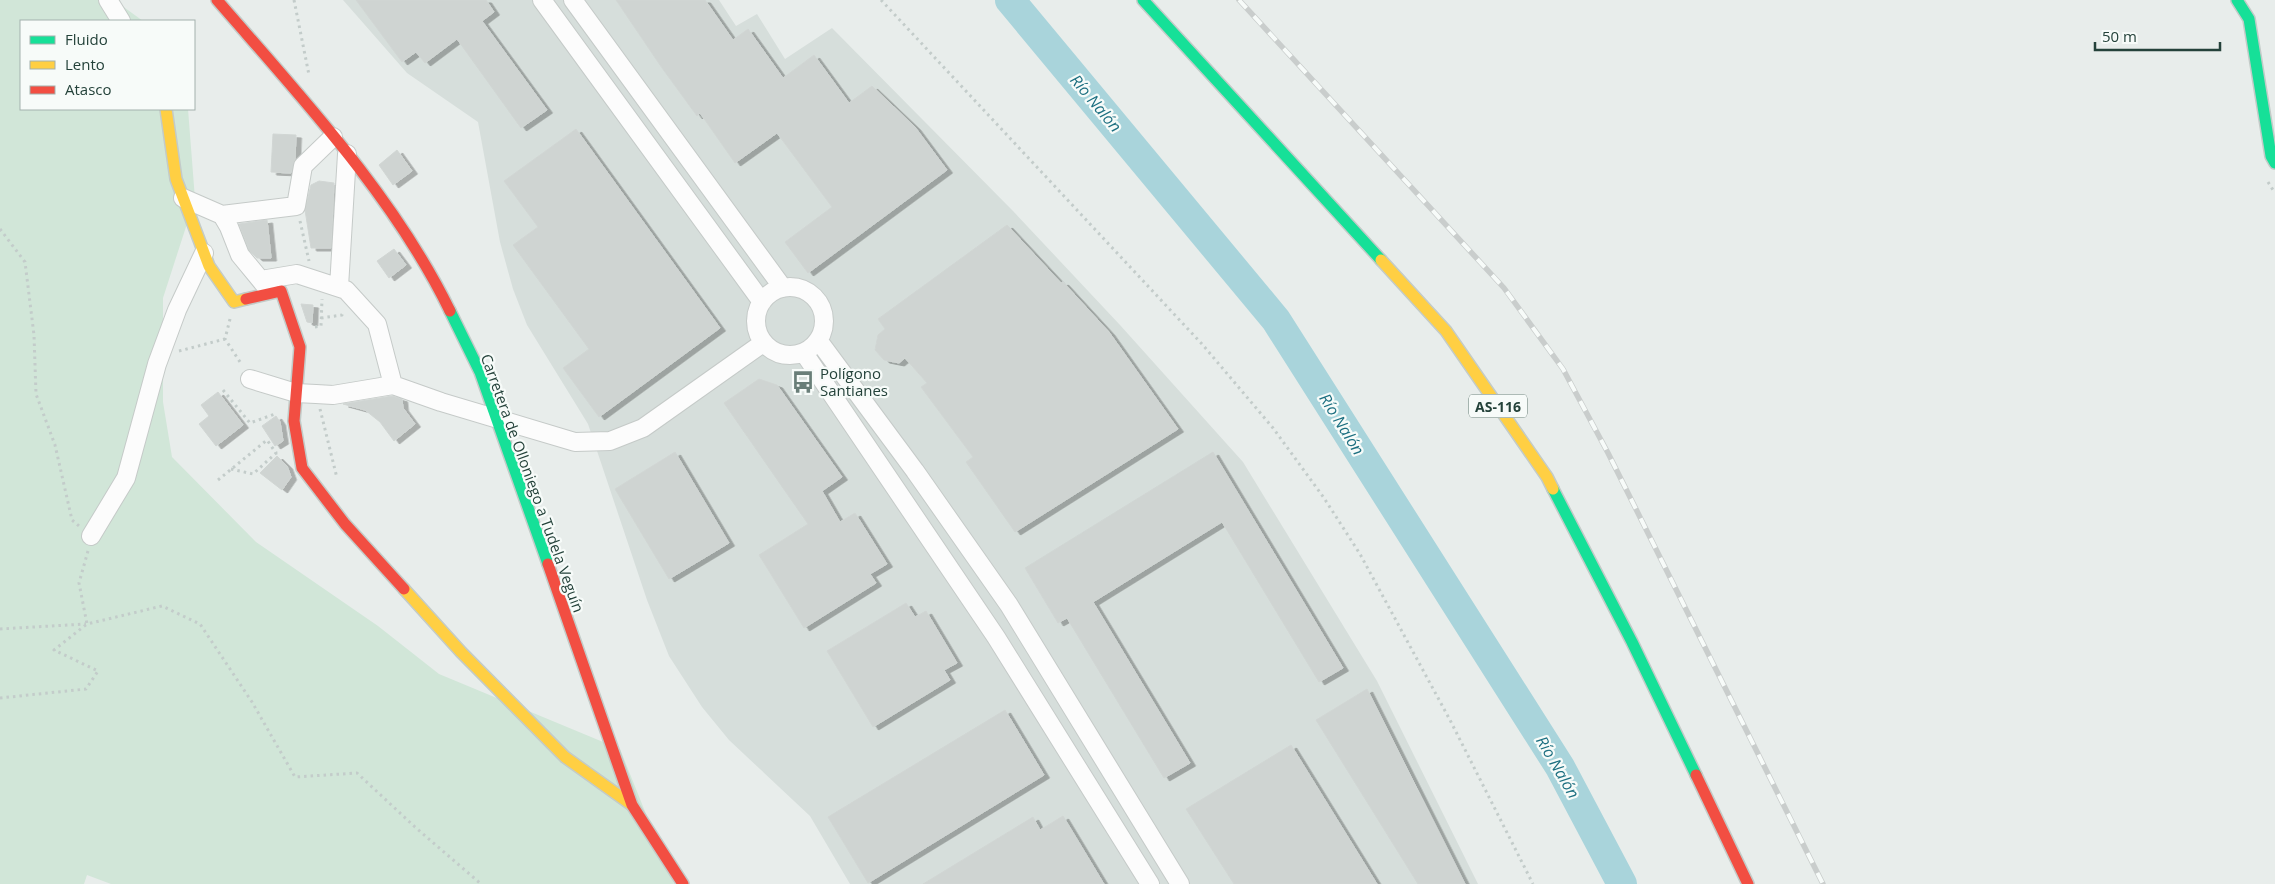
<svg xmlns="http://www.w3.org/2000/svg" width="2275" height="884" font-family="'Open Sans',sans-serif">
	<style>
		.built { fill: #d6dedb }
		.green { fill: #d1e6d8 }
		.lines { fill: none; stroke-linecap: round; stroke-linejoin: round }
		.river { stroke: #a9d4db; stroke-width: 30 }
		.building { fill: #cfd4d2; stroke: #d1d6d4; filter: url(#shadow) }
		.street-casing { stroke: #c5cac8; stroke-width: 20 }
		.fast-casing { stroke: #c3cbc8; stroke-width: 14 }
		.slow-casing { stroke: #c3cbc8; stroke-width: 14 }
		.jam-casing { stroke: #c3cbc8; stroke-width: 14 }
		.path { stroke: #c3ccca; stroke-width: 3; stroke-dasharray: 2.5 4; stroke-linecap: butt }
		.street { stroke: #fcfcfc; stroke-width: 18 }
		.fast { stroke: #16e098; stroke-width: 11 }
		.slow { stroke: #ffcf43; stroke-width: 11 }
		.jam { stroke: #f24e42; stroke-width: 11 }
		.rail-casing { stroke: #c9cdcc; stroke-width: 5.5 }
		.rail { stroke: #f7fbf9; stroke-width: 4; stroke-dasharray: 11; stroke-linecap: butt }
		.labels { text-anchor: middle; dominant-baseline: central; stroke-width: 4.5; stroke-linejoin: round; paint-order: stroke }
		.shield { fill: #f7fbf9; stroke: #637a73; stroke-width: 1 }
		.shield-label { font-size: 14px; font-weight: bold; fill: #24423a }
		.poi-label { font-size: 15px; fill: #24423a; stroke: #f7fbf9; text-anchor: start }
		.street-label { font-size: 15px; fill: #24423a; stroke: #f7fbf9 }
		.water-label { font-size: 16px; font-style: italic; fill: #1c6f80; stroke: #f7fbf9 }
	</style>
	<defs>
		<filter id="shadow"><feDropShadow dx="5.5" dy="3" stdDeviation="0" flood-color="#0004"/></filter>
	</defs>
	<rect width="100%" height="100%" fill="#e8edeb"/>
	<path class="built" d="M 343,0 L 719,0 L 736,26 L 757,14 L 785,59 L 832,28 L 1013,211 L 1120,325 L 1243,462 L 1377,681 L 1478,884 L 850,884 L 810,816 L 729,740 L 702,707 L 669,656 L 647,600 L 588,424 L 527,325 L 513,289 L 500,242 L 478,122 L 407,73 Z"/>
	<path class="green" d="M 0,0 L 114,0 L 143,21 L 21,21 L 21,109 L 188,109 L 195,199 L 163,298 L 163,402 L 172,457 L 256,542 L 378,626 L 439,674 L 620,749 L 674,884 L 111,884 L 87,875 L 84,884 L 0,884 Z"/>
	<g class="lines">
		<path class="river" d="M 1010,0 L 1276,320 L 1560,767 L 1622,884"/>
	</g>
	<path class="building" d="M 356,0 L 486,0 L 494,12 L 482,21 L 547,110 L 521,128 L 457,39 L 425,63 L 416,52 L 402,62 Z
		M 616,0 L 705,0 L 733,40 L 748,29 L 783,78 L 814,55 L 849,103 L 872,86 L 915,127 L 947,170 L 808,273 L 785,242 L 832,207 L 777,133 L 735,163 L 700,113 L 697,116 L 662,68 Z
		M 576,129 L 720,328 L 599,417 L 563,368 L 589,349 L 513,245 L 538,227 L 504,181 Z
		M 273,134 L 296,135 L 295,159 L 291,173 L 271,172 Z
		M 397,150 L 412,171 L 393,185 L 379,165 Z
		M 319,181 L 334,183 L 331,248 L 311,248 L 305,210 L 311,185 Z
		M 267,220 L 271,258 L 257,258 L 249,250 L 239,224 Z
		M 1007,225 L 1061,283 L 1063,282 L 1109,332 L 1178,429 L 1015,532 L 966,462 L 973,457 L 921,387 L 927,383 L 905,358 L 899,363 L 884,360 L 875,350 L 878,335 L 885,329 L 878,319 Z
		M 394,249 L 406,265 L 389,278 L 377,261 Z
		M 301,304 L 313,305 L 312,323 L 307,322 Z
		M 759,379 L 777,385 L 842,477 L 822,491 L 840,522 L 855,513 L 887,564 L 870,574 L 876,583 L 804,628 L 759,555 L 808,524 L 724,403 Z
		M 218,392 L 243,425 L 216,446 L 199,424 L 209,416 L 201,405 Z
		M 392,396 L 402,399 L 403,408 L 415,424 L 394,441 L 380,422 L 365,410 L 343,404 Z
		M 276,416 L 280,422 L 283,441 L 275,446 L 262,426 Z
		M 675,452 L 729,543 L 669,579 L 615,489 Z
		M 1213,452 L 1343,668 L 1319,682 L 1222,522 L 1093,602 L 1190,763 L 1164,778 L 1067,618 L 1058,623 L 1025,568 Z
		M 277,456 L 287,466 L 291,477 L 282,490 L 260,473 Z
		M 906,603 L 915,617 L 926,611 L 957,663 L 944,670 L 950,680 L 873,727 L 827,651 Z
		M 1367,689 L 1465,884 L 1418,884 L 1316,720 Z
		M 1005,710 L 1044,775 L 868,883 L 828,817 Z
		M 1291,745 L 1377,884 L 1234,884 L 1186,809 Z
		M 1063,816 L 1104,884 L 923,884 L 1033,817 L 1040,830 Z"/>
	<g class="lines">
		<defs>
			<path id="street" d="M 108,0 L 121,21
				M 542,0 L 762,302
				M 573,0 L 783,288
				M 183,198 L 222,215 L 296,206 L 303,166 L 333,137
				M 222,215 L 229,227 L 240,255 L 268,289
				M 261,280 L 297,274 L 346,290 L 377,324 L 393,385
				M 339,287 L 347,154
				M756 321a34 34 0 1 1 68 0a34 34 0 1 1-68 0Z
				M 818,340 L 915,471 L 1009,605 L 1180,884
				M 804,353 L 996,637 L 1150,884
				M 250,379 L 296,393 L 316,394 L 333,395 L 393,385 L 441,402 L 575,442 L 610,441 L 643,428 L 763,343
				M 91,536 L 126,478 L 157,364 L 177,310 L 204,253"/>
			<path id="fast" d="M 1143,0 L 1381,260
				M 2237,0 L 2249,19 L 2271,156 L 2275,163
				M 450,311 L 480,372 L 548,564
				M 1553,489 L 1632,642 L 1696,775"/>
			<path id="slow" d="M 166,109 L 176,179 L 209,266 L 234,302 L 246,299
				M 1381,260 L 1446,331 L 1547,477 L 1553,489
				M 404,589 L 461,652 L 565,757 L 632,805"/>
			<path id="jam" d="M 217,0 C 300,96 394,196 450,311
				M 246,299 L 281,291 L 300,347 L 294,421 L 302,468 L 345,524 L 404,589
				M 548,564 L 632,805 L 683,884
				M 1696,775 L 1748,884"/>
		</defs>
		<use href="#street" class="street-casing"/>
		<use href="#fast" class="fast-casing"/>
		<use href="#slow" class="slow-casing"/>
		<use href="#jam" class="jam-casing"/>
		<path class="path" d="M 294,0 L 309,75
			M 881,0 L 1202,344 L 1273,428 L 1324,498 L 1360,554 L 1450,720 L 1533,884
			M 2268,182 L 2275,193
			M 300,221 L 309,261
			M 0,229 L 25,262 L 34,335 L 36,394 L 55,445 L 72,520 L 79,526
			M 321,318 L 342,315 L 343,312
			M 230,319 L 225,339 L 242,365
			M 315,327 L 321,326 L 322,299
			M 179,351 L 225,339
			M 223,390 L 250,423 L 275,414
			M 320,409 L 337,478
			M 231,469 L 253,474 L 276,453
			M 218,480 L 267,440 L 276,453 L 279,453
			M 88,551 L 79,583 L 87,624 L 162,606 L 200,624 L 252,702 L 295,777 L 357,773 L 415,827 L 481,884
			M 0,629 L 86,624
			M 0,698 L 86,689 L 98,671 L 54,650 L 87,624"/>
		<use href="#street" class="street"/>
		<use href="#fast" class="fast"/>
		<use href="#slow" class="slow"/>
		<use href="#jam" class="jam"/>
		<defs>
			<path id="rail" d="M 1239,0 L 1504,288 L 1563,369 L 1608,453 L 1823,884"/>
		</defs>
		<use href="#rail" class="rail-casing"/>
		<use href="#rail" class="rail"/>
	</g>
	<defs>
		<symbol id="bus-bare" viewBox="-9 -9 18 18"><path d="M-5-6H5V4H4V6H2V4H-2V6H-4V4H-5ZM-3.5-4V0h7V-4ZM-3.5 1.2v1.5H-2V1.2ZM2 1.2v1.5H3.5V1.2Z" fill="#697e78" stroke="#f7fbf9" stroke-width="2.5" paint-order="stroke"/></symbol>
	</defs>
	<g fill-rule="evenodd">
		<use href="#bus-bare" x="787" y="366" width="32" height="32"/>
	</g>
	<g class="labels">
		<rect class="shield" x="1469" y="394.5" width="58" height="23" rx="4"/>
		<g class="shield-label">
			<text x="1498" y="406">AS-116</text>
		</g>
		<g class="poi-label">
			<text x="820" y="373">Polígono<tspan x="820" dy="17">Santianes</tspan></text>
		</g>
		<g class="street-label">
			<text transform="translate(533 483) rotate(70)">Carretera de Olloniego a Tudela Veguín</text>
		</g>
		<g class="water-label">
			<text transform="translate(1096 103) rotate(50)">Río Nalón</text>
			<text transform="translate(1342 424) rotate(58)">Río Nalón</text>
			<text transform="translate(1558 767) rotate(60)">Río Nalón</text>
		</g>
	</g>
	<rect x="20" y="20" width="175" height="90" fill="#f7fbf9" stroke="#a3b1ad"/>
	<rect x="30" y="36" width="25" height="8" fill="#16e098" stroke="#a3b1ad"/>
	<text x="65" y="45" font-size="15" fill="#24423a">Fluido</text>
	<rect x="30" y="61" width="25" height="8" fill="#ffcf43" stroke="#a3b1ad"/>
	<text x="65" y="70" font-size="15" fill="#24423a">Lento</text>
	<rect x="30" y="86" width="25" height="8" fill="#f24e42" stroke="#a3b1ad"/>
	<text x="65" y="95" font-size="15" fill="#24423a">Atasco</text>
	<path d="M2095 42v8h125v-8" fill="none" stroke="#24423a" stroke-width="2.5"/>
	<text x="2102" y="42" font-size="15" fill="#24423a" stroke="#f7fbf9" stroke-width="4" paint-order="stroke">50 m</text>
</svg>
